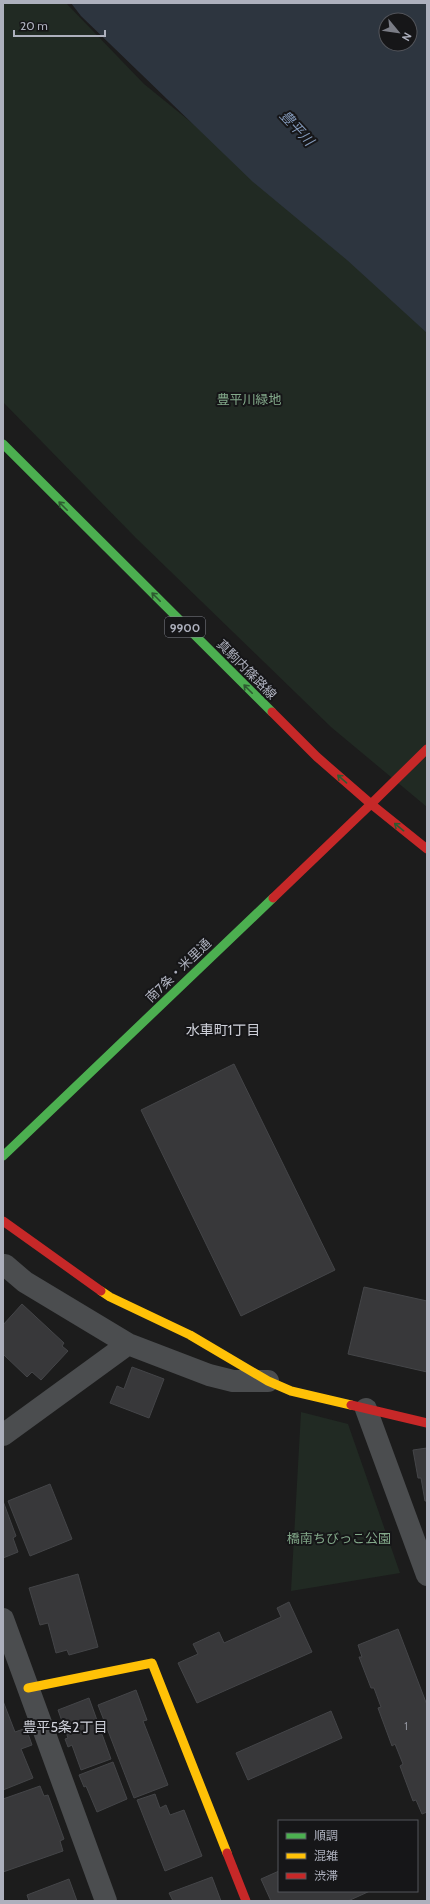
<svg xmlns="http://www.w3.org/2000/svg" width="430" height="1904" font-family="Cabin,'Noto Sans JP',sans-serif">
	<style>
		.green { fill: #212a23 }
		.water { fill: #2d353f; fill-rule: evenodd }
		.building { fill: #38383a; stroke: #444548 }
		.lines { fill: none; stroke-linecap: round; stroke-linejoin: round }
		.street { stroke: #4b4d4f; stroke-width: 22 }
		.fast { stroke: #4caf50; stroke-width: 9 }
		.slow { stroke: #ffc107; stroke-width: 9 }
		.jam { stroke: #c62828; stroke-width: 9 }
		.oneway { stroke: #2e5b31 }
		.labels { text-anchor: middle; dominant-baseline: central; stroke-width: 4; stroke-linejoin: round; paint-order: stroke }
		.number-label { font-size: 11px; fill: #90929c }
		.shield { fill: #161618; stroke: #80828c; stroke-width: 1 }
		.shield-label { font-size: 12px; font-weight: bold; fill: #adb0bd }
		.park-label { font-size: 13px; fill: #83a98a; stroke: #161618 }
		.street-label { font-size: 13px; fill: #adb0bd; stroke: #161618 }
		.water-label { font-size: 14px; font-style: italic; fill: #8399b9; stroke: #161618 }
		.neighbourhood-label { font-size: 14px; fill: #ced0d9; stroke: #161618 }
	</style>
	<rect width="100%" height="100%" fill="#1c1c1c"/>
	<path class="green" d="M 3,3 L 66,3 L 144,84 L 427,314 L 427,807 L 331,727 L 136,538 L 3,402 Z
		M 301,1412 L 348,1424 L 400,1573 L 291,1591 Z"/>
	<path class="water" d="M 71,3 L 427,3 L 427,333 L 347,260 L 253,182 L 81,16 ZM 386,20 L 410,20 L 410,44 L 386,44 Z"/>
	<path class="building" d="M 234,1064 L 335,1270 L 241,1316 L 141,1110 Z
		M 364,1287 L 427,1301 L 427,1372 L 348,1354 Z
		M 22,1304 L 64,1343 L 62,1346 L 68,1351 L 41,1380 L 32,1372 L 27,1377 L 3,1354 L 3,1325 Z
		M 132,1367 L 164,1379 L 149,1418 L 110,1403 L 117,1386 L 124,1389 Z
		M 427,1448 L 427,1501 L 425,1501 L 421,1478 L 418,1478 L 413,1450 Z
		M 50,1484 L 72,1539 L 30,1556 L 8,1501 Z
		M 3,1501 L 16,1536 L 13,1538 L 18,1552 L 3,1558 Z
		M 78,1574 L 98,1647 L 69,1655 L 67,1650 L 56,1653 L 48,1623 L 40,1625 L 29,1588 Z
		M 289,1602 L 312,1652 L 197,1703 L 178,1663 L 198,1654 L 193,1644 L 219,1632 L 224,1643 L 281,1617 L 277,1608 Z
		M 398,1629 L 427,1705 L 427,1812 L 422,1814 L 416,1800 L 413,1801 L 400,1766 L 403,1764 L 395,1744 L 392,1746 L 378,1708 L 381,1707 L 374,1688 L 371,1688 L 359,1657 L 362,1657 L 358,1645 Z
		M 136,1690 L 147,1720 L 143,1721 L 168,1785 L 134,1798 L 98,1705 Z
		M 89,1698 L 111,1759 L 81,1770 L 72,1745 L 68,1747 L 65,1739 L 68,1738 L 58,1710 Z
		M 3,1701 L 15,1732 L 26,1728 L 32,1745 L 21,1749 L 33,1778 L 3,1790 Z
		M 331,1711 L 342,1738 L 248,1780 L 236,1753 Z
		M 113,1762 L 127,1799 L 97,1812 L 86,1786 L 84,1787 L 79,1775 Z
		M 40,1786 L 44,1796 L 48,1795 L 64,1839 L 60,1841 L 63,1851 L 3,1872 L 3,1799 Z
		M 155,1794 L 160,1808 L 166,1805 L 170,1815 L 184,1810 L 202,1856 L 165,1871 L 137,1800 Z
		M 279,1871 L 279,1891 L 370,1891 L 348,1901 L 271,1901 L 261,1879 Z
		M 212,1877 L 221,1901 L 173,1901 L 169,1893 Z
		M 69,1879 L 77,1901 L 29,1901 L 27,1895 Z"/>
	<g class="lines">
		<path class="street" d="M 5,1265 L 25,1282 L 128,1344 L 209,1375 L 233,1381 L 268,1381
			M 366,1409 L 427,1575
			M 3,1435 L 128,1344
			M 3,1619 L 106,1901"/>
		<path class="fast" d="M 3,444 L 272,712
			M 3,1156 L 273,898"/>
		<path class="slow" d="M 101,1291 L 110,1297 L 190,1335 L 268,1381 L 291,1391 L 351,1405
			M 28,1688 L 152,1663 L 227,1853"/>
		<path class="jam" d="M 272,712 L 317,757 L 371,804 L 427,749
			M 273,898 L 371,804 L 427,849
			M 3,1221 L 101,1291
			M 351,1405 L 427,1423
			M 227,1853 L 246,1901"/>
	</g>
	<defs><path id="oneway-shaft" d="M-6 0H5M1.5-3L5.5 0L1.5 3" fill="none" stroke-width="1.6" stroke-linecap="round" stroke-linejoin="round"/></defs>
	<g class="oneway">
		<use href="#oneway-shaft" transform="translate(63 506) rotate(-135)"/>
		<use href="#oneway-shaft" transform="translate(156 597) rotate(-135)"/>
		<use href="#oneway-shaft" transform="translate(248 689) rotate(-135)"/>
		<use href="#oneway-shaft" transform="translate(342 779) rotate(-139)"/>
		<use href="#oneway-shaft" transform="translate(399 827) rotate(-141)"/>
	</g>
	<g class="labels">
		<g class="number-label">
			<text x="406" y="1726">1</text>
		</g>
		<rect class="shield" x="165" y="617" width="40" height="20" rx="3"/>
		<g class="shield-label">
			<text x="185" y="627">9900</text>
		</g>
		<g class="park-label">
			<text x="249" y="399">豊平川緑地</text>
			<text x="339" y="1538">橋南ちびっこ公園</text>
		</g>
		<g class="street-label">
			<text transform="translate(247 669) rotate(45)">真駒内篠路線</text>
			<text transform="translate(178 970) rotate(-44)">南7条・米里通</text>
		</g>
		<g class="water-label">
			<text transform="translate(297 128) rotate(47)">豊平川</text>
		</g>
		<g class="neighbourhood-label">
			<text x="223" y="1030">水車町1丁目</text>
			<text x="65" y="1727">豊平5条2丁目</text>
		</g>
	</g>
	<rect width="430" height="1904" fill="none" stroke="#adb0bd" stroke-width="8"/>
	<rect x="278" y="1820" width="140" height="72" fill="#161618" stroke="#52545a"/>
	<rect x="286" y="1833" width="20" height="6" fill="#4caf50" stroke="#52545a"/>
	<text x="314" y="1840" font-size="12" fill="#adb0bd">順調</text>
	<rect x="286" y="1853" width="20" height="6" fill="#ffc107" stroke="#52545a"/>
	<text x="314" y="1860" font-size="12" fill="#adb0bd">混雑</text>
	<rect x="286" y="1873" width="20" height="6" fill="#c62828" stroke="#52545a"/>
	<text x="314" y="1880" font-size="12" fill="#adb0bd">渋滞</text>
	<g transform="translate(398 32) rotate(119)"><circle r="19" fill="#161618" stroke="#52545a"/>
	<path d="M0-3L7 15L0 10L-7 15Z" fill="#7a7c85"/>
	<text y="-6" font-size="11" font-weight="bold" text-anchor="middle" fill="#adb0bd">N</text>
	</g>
	<path d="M14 30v6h91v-6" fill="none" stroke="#adb0bd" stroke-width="2"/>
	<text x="20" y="30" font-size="12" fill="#adb0bd" stroke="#161618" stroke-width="3" paint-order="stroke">20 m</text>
</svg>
